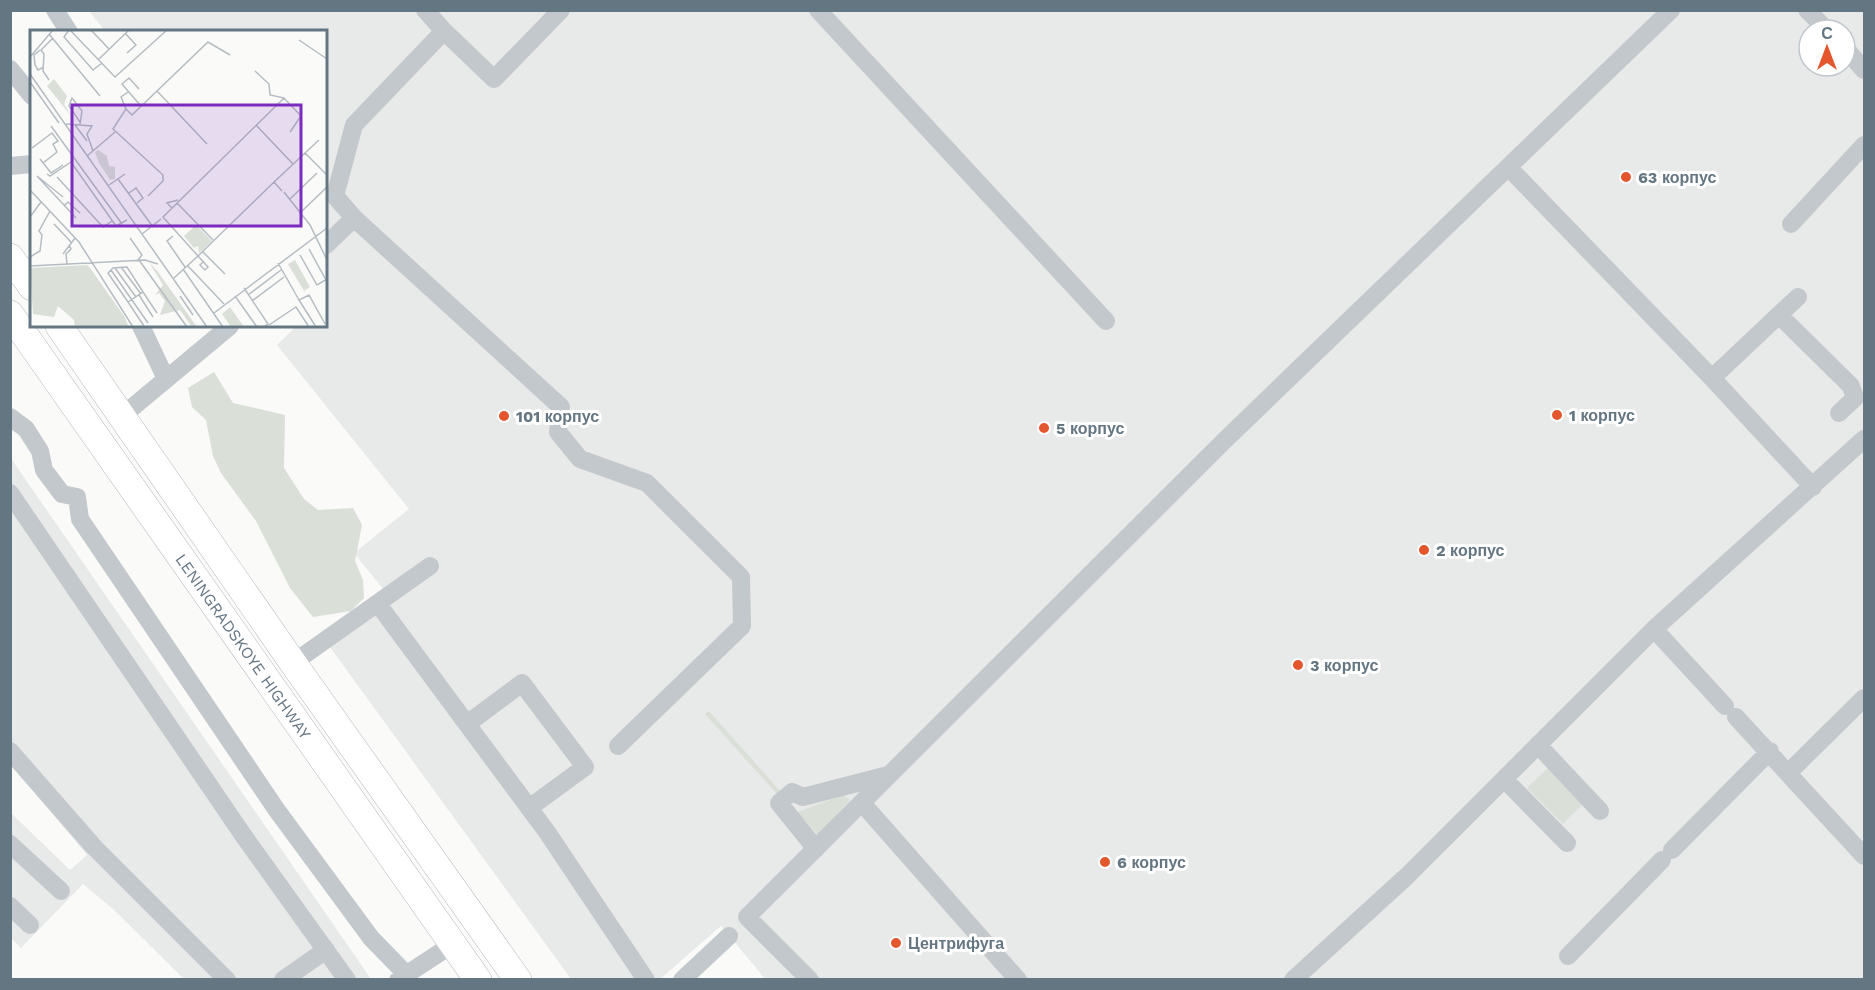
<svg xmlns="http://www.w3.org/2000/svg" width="1875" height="990" font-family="'Work Sans',sans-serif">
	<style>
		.built { fill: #e8e9e9; fill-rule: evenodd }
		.green { fill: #dadfd7 }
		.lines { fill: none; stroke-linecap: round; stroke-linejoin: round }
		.highway-casing { stroke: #b4b9bd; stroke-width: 28 }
		.minor { stroke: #c3c8cc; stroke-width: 18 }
		.highway { stroke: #fff; stroke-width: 27 }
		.poi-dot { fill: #e4572e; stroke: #fff; stroke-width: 2 }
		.labels { text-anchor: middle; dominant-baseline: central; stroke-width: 6; stroke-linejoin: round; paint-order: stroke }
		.poi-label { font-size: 16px; font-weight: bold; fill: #657683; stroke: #fff; text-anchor: start }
		.street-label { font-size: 16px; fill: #657683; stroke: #fff }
		.inset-road { fill: none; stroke: #b5bdc2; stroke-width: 1.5 }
		.view { fill: #7b2cbf; fill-opacity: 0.15; stroke: #7b2cbf; stroke-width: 3 }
		.inset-edge { fill: none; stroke: #657683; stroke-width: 3 }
	</style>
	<rect width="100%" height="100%" fill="#fafaf8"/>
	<path class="built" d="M 89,11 L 1864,11 L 1864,979 L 766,980 L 721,926 L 660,979 L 571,979 L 330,647 L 393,601 L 354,553 L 409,509 L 277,345 L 296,326 L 326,326 L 326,32 L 105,31 ZM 1809,30 L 1845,30 L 1845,66 L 1809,66 Z
		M 10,457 L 371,979 L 184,979 L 113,909 L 83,884 L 21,948 L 11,938 L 11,813 L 70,870 L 87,855 L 11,765 Z"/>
	<path class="green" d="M 214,372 L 233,403 L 285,415 L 284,468 L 304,499 L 318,510 L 353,508 L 362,525 L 355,561 L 363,580 L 364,598 L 351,611 L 313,617 L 290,588 L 256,521 L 221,473 L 213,456 L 206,420 L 192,407 L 188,388 Z
		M 709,711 L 780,791 L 777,794 L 705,714 Z
		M 1549,767 L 1584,803 L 1563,824 L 1527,788 Z
		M 843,795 L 850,800 L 818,835 L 797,812 Z"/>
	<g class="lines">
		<defs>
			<g id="highway">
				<path d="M 10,257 L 32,287"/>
				<path id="s1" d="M 10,314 L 478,980"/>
				<path d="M 59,326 L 293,663 L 518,980"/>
			</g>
		</defs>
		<use href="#highway" class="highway-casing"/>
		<path class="minor" d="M 55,10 L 69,32
			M 425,10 L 444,31 L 354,125 L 335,196 L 354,218 L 561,407 L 558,432 L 580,459 L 647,483 L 741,577 L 742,626 L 618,746
			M 818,10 L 1106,321
			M 1807,10 L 1827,30
			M 444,31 L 494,79 L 561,10
			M 1845,48 L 1864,70
			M 10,69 L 32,96
			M 10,166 L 32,164
			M 1509,168 L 1712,378 L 1813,487
			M 1791,224 L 1864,145
			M 326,245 L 354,218
			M 1779,315 L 1851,386 L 1855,398 L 1839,413
			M 141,326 L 166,379
			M 1712,378 L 1798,297
			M 122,416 L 230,326
			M 10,417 L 26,429 L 40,451 L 44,470 L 62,494 L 77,497 L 80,519 L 276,809 L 371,938 L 407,975
			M 10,493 L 243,835 L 347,980
			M 378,604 L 547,832 L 646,980
			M 1654,629 L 1864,439
			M 293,663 L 430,566
			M 1736,717 L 1864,856
			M 467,724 L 522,683 L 585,767 L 529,808
			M 1538,745 L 1600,811
			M 10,751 L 94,847 L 227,980
			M 1789,772 L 1864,698
			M 1504,779 L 1567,843
			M 862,803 L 1018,980
			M 10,844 L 61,891
			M 816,849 L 779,803 L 792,792 L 803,797 L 888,775
			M 1672,850 L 1770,751
			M 10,906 L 30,925
			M 1568,956 L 1662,860
			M 283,980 L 326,950
			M 398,980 L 453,944
			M 682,980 L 729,936
			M 810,980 L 747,917 L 1225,440 L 1671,10
			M 1293,980 L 1407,876 L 1654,629 L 1725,706"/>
		<use href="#highway" class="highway"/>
	</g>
	<g class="poi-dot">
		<circle cx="1626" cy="177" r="6"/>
		<circle cx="1557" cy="415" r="6"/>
		<circle cx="504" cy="416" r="6"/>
		<circle cx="1044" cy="428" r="6"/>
		<circle cx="1424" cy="550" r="6"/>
		<circle cx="1298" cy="665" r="6"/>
		<circle cx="1105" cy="862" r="6"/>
		<circle cx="896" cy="943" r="6"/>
	</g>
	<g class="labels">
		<g class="poi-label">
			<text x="1638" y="177">63 корпус</text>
			<text x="1569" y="415">1 корпус</text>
			<text x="516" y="416">101 корпус</text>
			<text x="1056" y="428">5 корпус</text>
			<text x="1436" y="550">2 корпус</text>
			<text x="1310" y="665">3 корпус</text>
			<text x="1117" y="862">6 корпус</text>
			<text x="908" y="943">Центрифуга</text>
		</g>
		<g class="street-label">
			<text stroke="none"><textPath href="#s1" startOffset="406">LENINGRADSKOYE HIGHWAY</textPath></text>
		</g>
	</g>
	<g transform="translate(30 30)">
		<rect width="297" height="297" fill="#fafaf8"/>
		<path d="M 24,49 L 37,66 L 34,74 L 42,87 L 17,56 ZM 68,120 L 77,126 L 79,136 L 85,137 L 85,149 L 80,150 L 69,133 L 65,122 ZM 166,195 L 182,211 L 169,223 L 168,216 L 164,218 L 154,206 ZM 265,230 L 280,257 L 274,261 L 258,234 ZM 119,232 L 128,242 L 167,297 L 162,297 L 150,280 L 130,285 L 135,271 L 129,263 L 125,265 L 133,255 ZM 58,235 L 94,286 L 99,297 L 45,297 L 44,290 L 28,276 L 24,287 L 3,284 L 0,238 ZM 200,277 L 214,297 L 201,297 L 192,284 Z" fill="#dadfd7"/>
		<path class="inset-road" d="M 39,0 L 34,7 L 63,40 L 72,33M 40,0 L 85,47 L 137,0M 61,0 L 79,19M 95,3 L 106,15 L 97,23M 19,4 L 70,66M 269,10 L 297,29M 10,20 L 4,25 L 5,35 L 8,40 L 14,37M 0,27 L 23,0M 68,30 L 99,0M 225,41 L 239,54 L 240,65 L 254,68M 0,44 L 177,297M 19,50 L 13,41 L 14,24 L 11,20 L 23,8M 0,52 L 29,93M 109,59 L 99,48 L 92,54 L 111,76M 127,61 L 177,114M 98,62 L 91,67 L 96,79 L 83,99 L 133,145 L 133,151 L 118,166M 96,79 L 102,85 L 178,12 L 200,25M 50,92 L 39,76 L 42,68 L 52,81 L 50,94M 36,94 L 62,96 L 57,104 L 63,121M 45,95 L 57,111M 226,95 L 263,134M 21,96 L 92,194M 2,118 L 22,103 L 28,111 L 23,114 L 27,122 L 13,133M 275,123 L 289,110M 57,126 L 85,102M 10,129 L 21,143 L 33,135M 17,144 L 20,146 L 41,132 L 86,196 L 97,190M 27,147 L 73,197 L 82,191M 88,149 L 123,197M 244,152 L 275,123 L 297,145M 79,155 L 95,144M 0,160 L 49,212 L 103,297M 254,162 L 280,195 L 297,230M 99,163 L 106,158 L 113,168 L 107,173M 33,167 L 7,146 L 46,188M 260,169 L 287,143M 147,173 L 183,210M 34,176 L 38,172 L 50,183M 142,178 L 137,173 L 148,170M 271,182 L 297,157M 0,187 L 11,172M 24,194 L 41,212M 112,204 L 131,189M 143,206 L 137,211 L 155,237M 100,208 L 112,225 L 108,230M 279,219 L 296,250M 172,221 L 195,244M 33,224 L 45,208M 270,225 L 287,255 L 297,249M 0,227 L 10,221 L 12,205 L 9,201 L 20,181M 109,230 L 157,297M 173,232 L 170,235 L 175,240 L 178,237 L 168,226 L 244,152 L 252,161M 248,233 L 269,270M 37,234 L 36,224 L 41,219 L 39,215M 157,235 L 194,274M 0,236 L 115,230 L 128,234M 91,237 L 111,264M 85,238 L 106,267M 153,239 L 193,297M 81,240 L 118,293M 144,248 L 168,226 L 133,187 L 254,68 L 271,86 L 260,102M 214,258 L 238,294 L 234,297M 113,262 L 97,237 L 83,238 L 78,243 L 98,272 L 113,262 L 127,283M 109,265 L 123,287M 218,265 L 251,240M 150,266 L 163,285M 205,266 L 227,297M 222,271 L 254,247M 98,272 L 114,296M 184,283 L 297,198M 239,295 L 266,277 L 279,297M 286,297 L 269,270 L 279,265 L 295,294"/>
		<path class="view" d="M 42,75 L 271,75 L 271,196 L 42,196 Z"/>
		<rect width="297" height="297" class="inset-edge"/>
	</g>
	<rect width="1875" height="990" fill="none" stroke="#657683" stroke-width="24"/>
	<g transform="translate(1827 48)"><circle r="28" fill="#ffffff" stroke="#c1c8cd" stroke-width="1.5"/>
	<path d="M0-4.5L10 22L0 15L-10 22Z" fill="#e4572e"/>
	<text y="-9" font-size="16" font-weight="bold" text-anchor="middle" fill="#657683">С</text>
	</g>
</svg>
